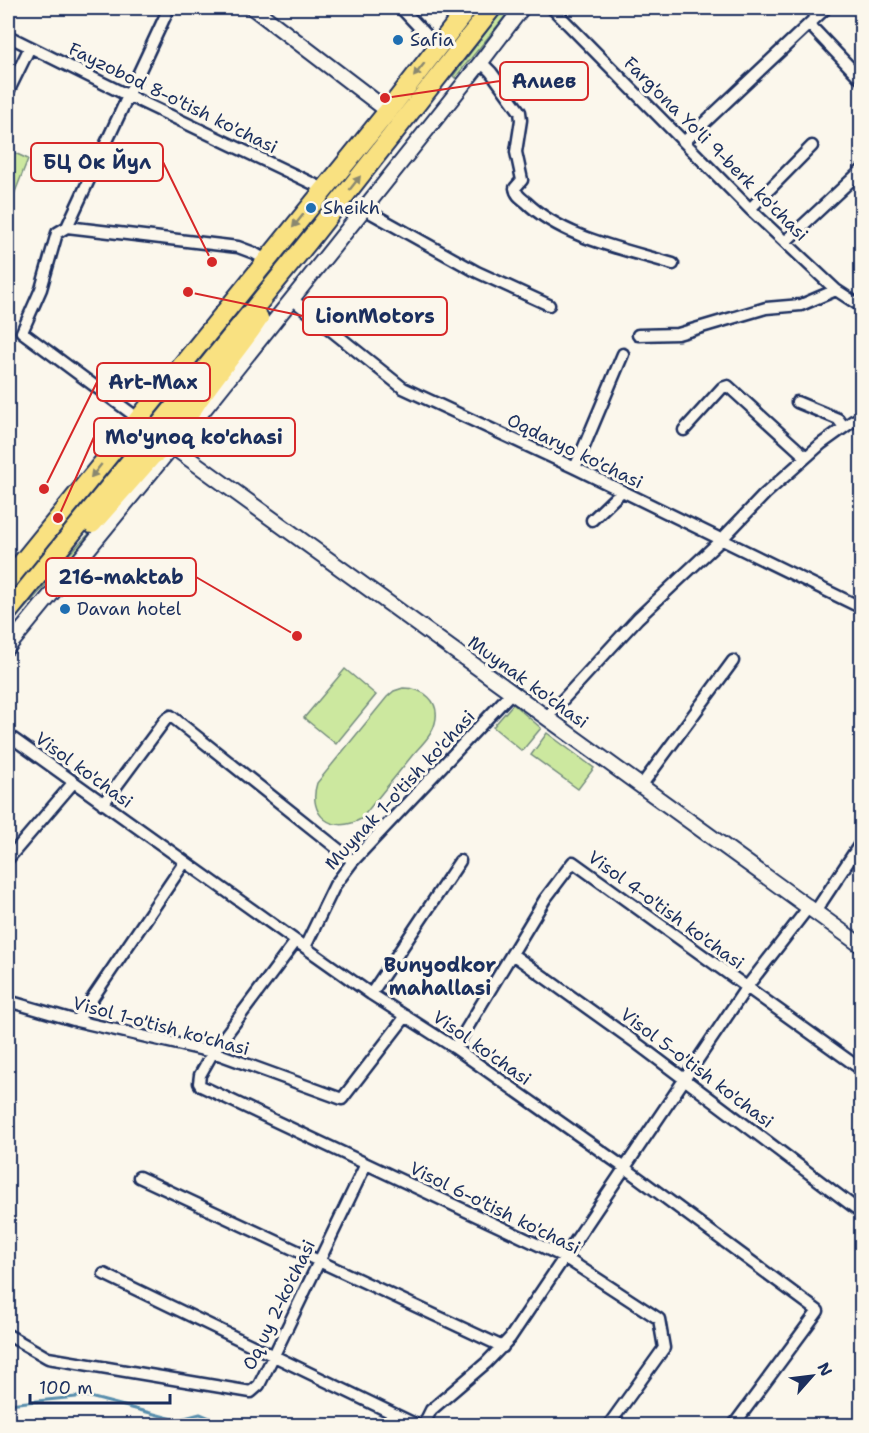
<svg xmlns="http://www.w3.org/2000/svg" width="869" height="1433" font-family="'Shantell Sans',sans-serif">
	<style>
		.green { fill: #cce89f; stroke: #748c7e; stroke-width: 1.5 }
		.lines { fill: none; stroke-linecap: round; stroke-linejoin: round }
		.stream { stroke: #598ead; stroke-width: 3 }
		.minor-casing { stroke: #1b2f5e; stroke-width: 15 }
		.tertiary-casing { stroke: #1b2f5e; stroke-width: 18 }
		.primary-casing { stroke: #1b2f5e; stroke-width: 22 }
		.minor { stroke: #fbf7ec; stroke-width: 10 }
		.tertiary { stroke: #fbf7ec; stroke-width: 14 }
		.primary { stroke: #f9e181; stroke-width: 18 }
		.oneway { fill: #8a8870 }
		.poi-dot { fill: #1f6fb2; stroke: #fbf7ec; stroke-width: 2 }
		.labels { text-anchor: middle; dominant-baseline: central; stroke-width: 6; stroke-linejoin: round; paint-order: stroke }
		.poi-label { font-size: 18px; fill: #1b2f5e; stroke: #fbf7ec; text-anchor: start }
		.street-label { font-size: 18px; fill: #1b2f5e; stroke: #fbf7ec }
		.neighbourhood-label { font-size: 20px; font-weight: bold; fill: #1b2f5e; stroke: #fbf7ec }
		.leader { fill: none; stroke: #d62828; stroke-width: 2 }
		.callout-dot { fill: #d62828; stroke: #fbf7ec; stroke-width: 2 }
		.callout { fill: #fbf7ec; stroke: #d62828; stroke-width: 2 }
		.callout-label { font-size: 20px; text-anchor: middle; font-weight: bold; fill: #1b2f5e }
	</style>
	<rect width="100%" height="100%" fill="#fbf7ec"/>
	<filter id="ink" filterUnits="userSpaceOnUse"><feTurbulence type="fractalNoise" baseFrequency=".0167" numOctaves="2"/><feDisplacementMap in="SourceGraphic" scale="12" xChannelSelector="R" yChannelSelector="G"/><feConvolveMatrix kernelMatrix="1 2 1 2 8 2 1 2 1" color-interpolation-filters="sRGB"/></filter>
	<g filter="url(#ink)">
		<path class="green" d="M 504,8 L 512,8 L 455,78 L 453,76 Z
			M 8,150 L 28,159 L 8,210 Z
			M 94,529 L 95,530 L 8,627 L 8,623 L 17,612 L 71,552 Z
			M 345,669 L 376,695 L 336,744 L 304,718 Z
			M 403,688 C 423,688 441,701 435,723 C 432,736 419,747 411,757 C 394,778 378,798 361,819 C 332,835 307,815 317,783 L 387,697 L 394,691 Z
			M 513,704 L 541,728 L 522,751 L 493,727 Z
			M 547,733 L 594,768 L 578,789 L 531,755 Z"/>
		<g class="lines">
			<path class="stream" d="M 8,1404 L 86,1396 L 177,1420 L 200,1414 L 229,1426"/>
			<defs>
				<path id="minor" d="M 401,8 L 438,47
					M 552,8 L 750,209 L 836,290 L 862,307
					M 809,24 L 862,80
					M 8,36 L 127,95 L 324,189
					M 481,62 L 491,72 L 520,112 L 521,120 L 516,152 L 522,180 L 515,188 C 516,195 521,198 526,202 C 563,238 624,249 673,264
					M 8,92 L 30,47
					M 684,142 L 826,8
					M 364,209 L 477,272 L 549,305
					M 750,209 L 812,146
					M 67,227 L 238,247 L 254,253 L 266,260
					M 785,242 L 862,170
					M 292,299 L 403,388 L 575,468 L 862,608
					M 638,335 L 678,334 L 766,308 L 801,305 L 836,290
					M 797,402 L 838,419 L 844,427
					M 139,419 L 22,332 L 41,289 L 57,233 L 67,227 L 169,8
					M 684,430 L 722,388 L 728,386 L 806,457
					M 575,468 L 623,354
					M 592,520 L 621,492
					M 546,718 L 638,618 L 721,540 L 765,494 L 821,444 L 853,421 L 862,417
					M 8,735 L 296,941 L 371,994 L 455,1048 L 625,1168 L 818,1311 L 733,1426
					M 641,786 L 733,661
					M 103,804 L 166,719 L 171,716 L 353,861
					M 8,859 L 73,783
					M 815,912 L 862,841
					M 296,941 L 213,1052 L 200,1075 L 199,1083 L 201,1086 L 564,1257 L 659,1319 L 664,1348 L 608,1426
					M 305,947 L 335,885 L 353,861 L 512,692
					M 512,954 L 639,1045 L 862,1213
					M 371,994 L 460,861
					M 8,1001 L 77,1021 L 213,1052 L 342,1099 L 406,1016
					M 77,1021 L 184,863
					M 455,1048 L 545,899 L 573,862 L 862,1070
					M 139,1177 L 503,1347
					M 104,1274 L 419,1426
					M 8,1335 L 48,1358 L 251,1392 L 259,1385 L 274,1355 L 366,1164
					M 423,1426 L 431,1410 L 486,1363 L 510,1338 L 746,988 L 808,908"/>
				<path id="tertiary" d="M 253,8 L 388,111
					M 190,427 L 481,62 L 522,8
					M 173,447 L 862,946
					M 8,647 L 171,448"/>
				<path id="primary" d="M 92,524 L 152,456 L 164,448 L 173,447 C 188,404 233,358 259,318
					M 8,580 L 388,111 L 468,8
					M 8,612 L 308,242 L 492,8"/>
			</defs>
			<use href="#minor" class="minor-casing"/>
			<use href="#tertiary" class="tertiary-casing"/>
			<use href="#primary" class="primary-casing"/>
			<use href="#minor" class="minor"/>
			<use href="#tertiary" class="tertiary"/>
			<use href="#primary" class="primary"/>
		</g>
		<defs><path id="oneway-solid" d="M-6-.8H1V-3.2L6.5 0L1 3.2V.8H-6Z" transform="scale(1.5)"/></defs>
		<g class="oneway">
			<use href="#oneway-solid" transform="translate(419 70) rotate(128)"/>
			<use href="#oneway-solid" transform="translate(355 183) rotate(-52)"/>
			<use href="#oneway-solid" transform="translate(298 221) rotate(129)"/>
			<use href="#oneway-solid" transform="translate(96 471) rotate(129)"/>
		</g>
	</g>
	<g class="poi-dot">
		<circle cx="398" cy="40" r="6"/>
		<circle cx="311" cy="208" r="6"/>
		<circle cx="65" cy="609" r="6"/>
	</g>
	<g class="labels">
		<g class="poi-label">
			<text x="410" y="40">Safia</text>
			<text x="323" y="208">Sheikh</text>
			<text x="77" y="609">Davan hotel</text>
		</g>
		<g class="street-label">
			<text transform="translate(173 98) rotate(26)">Fayzobod 8-o'tish ko'chasi</text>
			<text transform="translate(716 149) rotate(45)">Farg'ona Yo'li 9-berk ko'chasi</text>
			<text transform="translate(575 451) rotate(26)">Oqdaryo ko'chasi</text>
			<text transform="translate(528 682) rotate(36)">Muynak ko'chasi</text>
			<text transform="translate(84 770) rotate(36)">Visol ko'chasi</text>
			<text transform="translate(400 790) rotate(-47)">Muynak 1-o'tish ko'chasi</text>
			<text transform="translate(666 910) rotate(36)">Visol 4-o'tish ko'chasi</text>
			<text transform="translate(161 1026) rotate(15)">Visol 1-o'tish ko'chasi</text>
			<text transform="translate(482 1048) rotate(35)">Visol ko'chasi</text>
			<text transform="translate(697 1068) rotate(37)">Visol 5-o'tish ko'chasi</text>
			<text transform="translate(495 1208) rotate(26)">Visol 6-o'tish ko'chasi</text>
			<text transform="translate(279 1305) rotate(-64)">Oq uy 2-ko'chasi</text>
		</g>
		<g class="neighbourhood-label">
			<text x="440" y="965">Bunyodkor<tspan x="440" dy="23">mahallasi</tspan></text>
		</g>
	</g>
	<path class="leader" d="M385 98L500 81M212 262L163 162M188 292L303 316M44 489L97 382M58 518L94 437M297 636L196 577"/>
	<g class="callout-dot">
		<circle cx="385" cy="98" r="6"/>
		<circle cx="212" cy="262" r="6"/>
		<circle cx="188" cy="292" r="6"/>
		<circle cx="44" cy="489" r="6"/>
		<circle cx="58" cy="518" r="6"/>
		<circle cx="297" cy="636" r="6"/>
	</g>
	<g class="callout">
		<rect x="500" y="62" width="88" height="38" rx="6"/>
		<rect x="31" y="143" width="132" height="38" rx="6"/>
		<rect x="303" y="297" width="144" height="38" rx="6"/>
		<rect x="97" y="363" width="113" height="38" rx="6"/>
		<rect x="94" y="418" width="201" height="38" rx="6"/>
		<rect x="46" y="558" width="150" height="38" rx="6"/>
	</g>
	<g class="callout-label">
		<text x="544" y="88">Алиев</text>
		<text x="97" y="169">БЦ Ок Йул</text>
		<text x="375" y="323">LionMotors</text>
		<text x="153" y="389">Art-Max</text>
		<text x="194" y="444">Mo'ynoq ko'chasi</text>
		<text x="121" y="584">216-maktab</text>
	</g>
	<rect width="869" height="1433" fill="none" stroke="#fbf7ec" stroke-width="30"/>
	<rect x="15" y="15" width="839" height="1403" fill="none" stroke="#1b2f5e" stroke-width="2" filter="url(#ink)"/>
	<g transform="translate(812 1376) rotate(62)" stroke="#fbf7ec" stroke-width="4.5" paint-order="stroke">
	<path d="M0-4.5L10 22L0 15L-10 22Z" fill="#1b2f5e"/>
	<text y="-9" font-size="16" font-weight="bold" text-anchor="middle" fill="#1b2f5e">N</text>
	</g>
	<path d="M30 1394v9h140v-9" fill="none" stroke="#1b2f5e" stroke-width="3"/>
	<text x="39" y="1394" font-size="18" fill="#1b2f5e" stroke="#fbf7ec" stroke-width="4.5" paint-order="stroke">100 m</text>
</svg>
